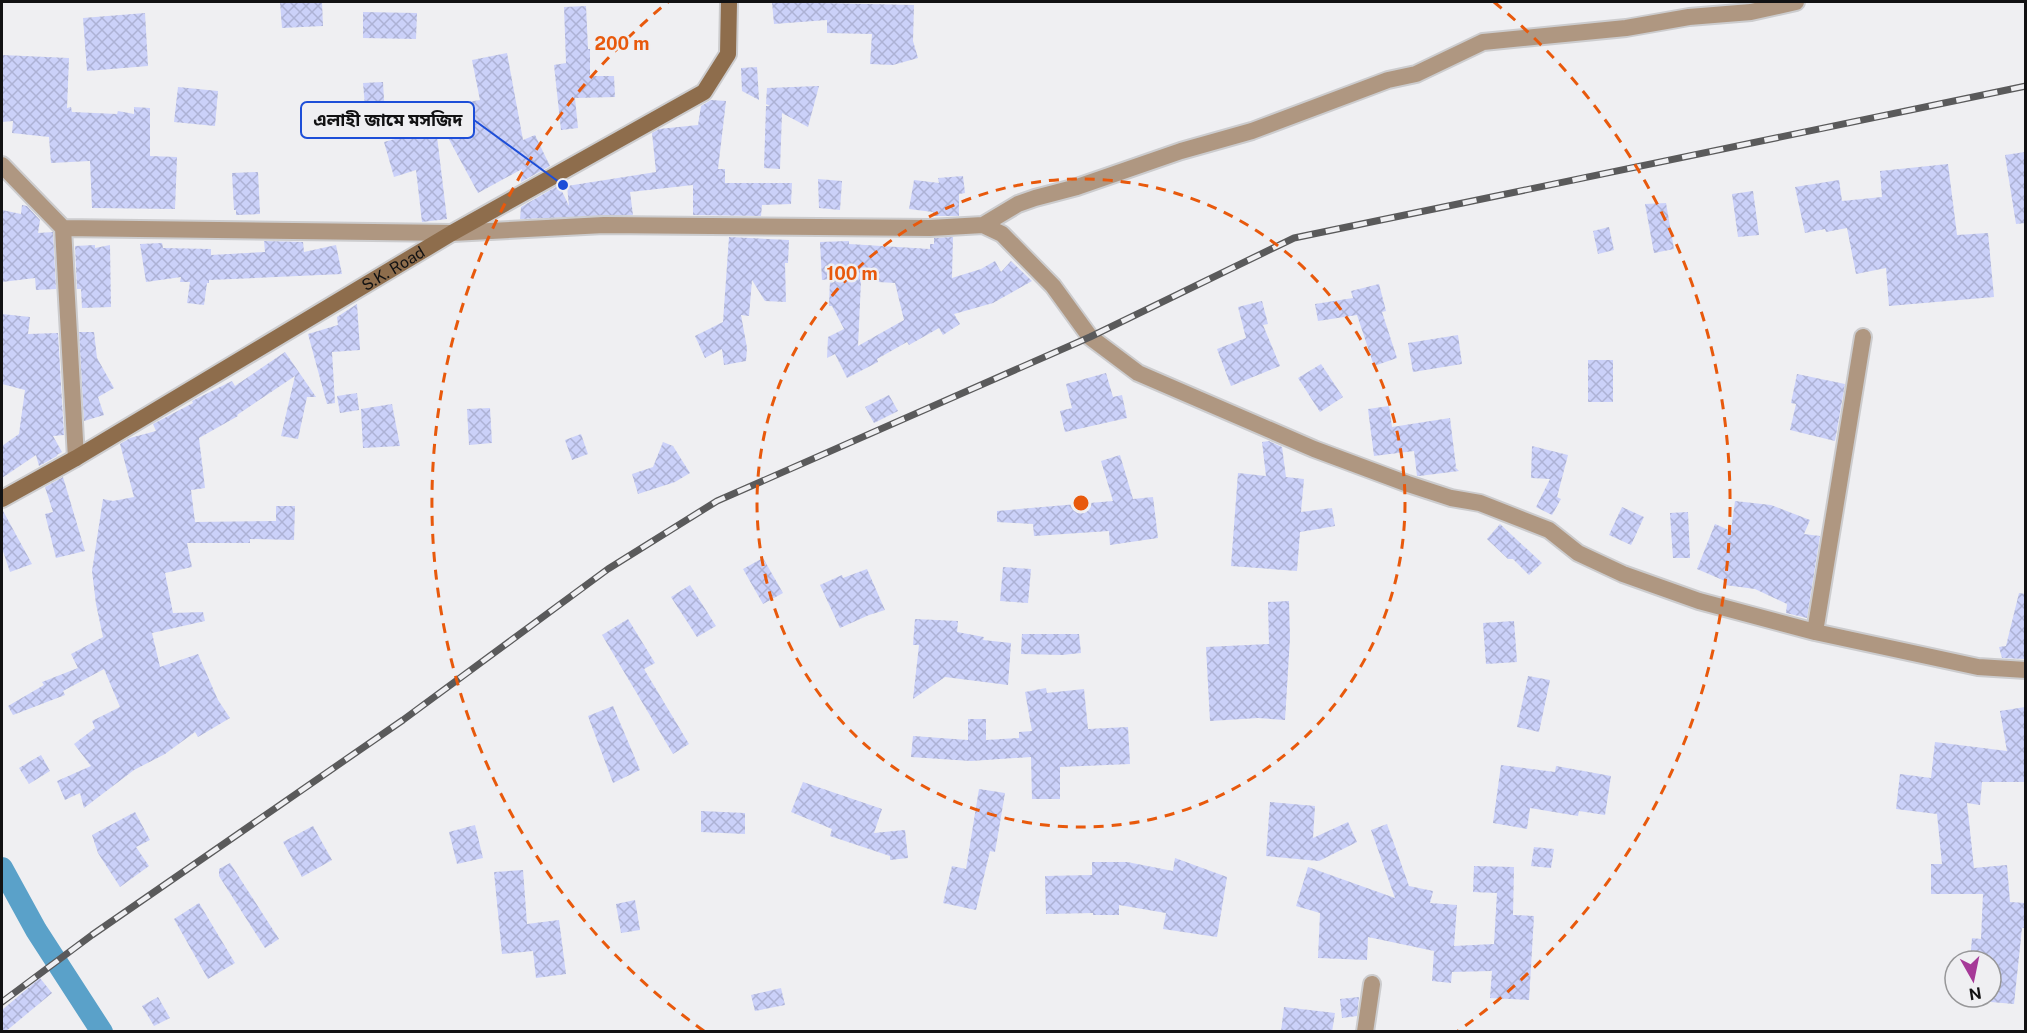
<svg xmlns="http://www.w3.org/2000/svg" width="2027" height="1033" font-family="'Public Sans','Noto Sans Bengali',sans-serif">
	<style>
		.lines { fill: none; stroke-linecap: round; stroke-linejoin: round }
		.canal { stroke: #5aa1c9; stroke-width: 22 }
		.building { fill: url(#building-cross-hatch); fill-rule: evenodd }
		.minor-casing { stroke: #ccccce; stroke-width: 20 }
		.secondary-casing { stroke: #ccccce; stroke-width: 20 }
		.minor { stroke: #af9781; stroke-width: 16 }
		.secondary { stroke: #8e6d4c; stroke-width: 16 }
		.rail-casing { stroke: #5a5a5b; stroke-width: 7 }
		.rail { stroke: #efeff2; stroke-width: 4.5; stroke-dasharray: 14; stroke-linecap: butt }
		.ring { fill: none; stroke: #e8590c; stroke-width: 3; stroke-dasharray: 10 8 }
		.labels { text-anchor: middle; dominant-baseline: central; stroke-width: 5; stroke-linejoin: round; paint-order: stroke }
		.street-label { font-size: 16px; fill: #121213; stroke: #efeff2 }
		.centre { fill: #e8590c; stroke: #efeff2; stroke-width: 3 }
		.ring-label { font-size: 18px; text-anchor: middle; font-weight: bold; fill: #e8590c; stroke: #efeff2; stroke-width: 5; stroke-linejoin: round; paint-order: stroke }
		.leader { fill: none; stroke: #1d4ed8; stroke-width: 2 }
		.callout-dot { fill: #1d4ed8; stroke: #efeff2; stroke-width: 2 }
		.callout { fill: #efeff2; stroke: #1d4ed8; stroke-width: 2 }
		.callout-label { font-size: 18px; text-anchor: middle; font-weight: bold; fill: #121213 }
	</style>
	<defs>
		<pattern id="building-cross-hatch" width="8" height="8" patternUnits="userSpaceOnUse" patternTransform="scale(1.5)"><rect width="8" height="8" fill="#cbd1f9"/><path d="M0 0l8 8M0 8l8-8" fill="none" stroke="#adb2d5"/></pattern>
	</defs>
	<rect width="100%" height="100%" fill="#efeff2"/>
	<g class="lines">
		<path class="canal" d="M 2,868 L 36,930 L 102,1032"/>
	</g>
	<path class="building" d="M 280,2 L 322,2 L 323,26 L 282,28 Z
		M 772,2 L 914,5 L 913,41 L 918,58 L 893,65 L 870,64 L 872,34 L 827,33 L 827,20 L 774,24 Z
		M 586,6 L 588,49 L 590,49 L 590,76 L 614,76 L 615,97 L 575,98 L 578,128 L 561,130 L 554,65 L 566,63 L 564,7 Z
		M 363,12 L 417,13 L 416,39 L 363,38 Z
		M 145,13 L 148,66 L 87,71 L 83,18 Z
		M 507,53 L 523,140 L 535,135 L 550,166 L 521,182 L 522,169 L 478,193 L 432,108 L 480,100 L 472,60 Z
		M 2,55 L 69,58 L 67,108 L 71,107 L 72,112 L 117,114 L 118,111 L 134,114 L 134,107 L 150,108 L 150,156 L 177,157 L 175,209 L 92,208 L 90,161 L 51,163 L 49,137 L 12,133 L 13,121 L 2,122 Z
		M 757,67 L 759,100 L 742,91 L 741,68 Z
		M 383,82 L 385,116 L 366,118 L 363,83 Z
		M 819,86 L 808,127 L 782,113 L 780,169 L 764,168 L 766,106 L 770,106 L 766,104 L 767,88 Z
		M 178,87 L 218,91 L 215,126 L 174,122 Z
		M 711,100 L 726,101 L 718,169 L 725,169 L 725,183 L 792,183 L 791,204 L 762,205 L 761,216 L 693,215 L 693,185 L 630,192 L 633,215 L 520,219 L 521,207 L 559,185 L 569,206 L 567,186 L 656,172 L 652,133 L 659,129 L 698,125 L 701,106 Z
		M 436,128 L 447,219 L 422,222 L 416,170 L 394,177 L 384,142 Z
		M 2025,152 L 2025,223 L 2016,224 L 2005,155 Z
		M 1948,164 L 1957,235 L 1988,233 L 1994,297 L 1889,306 L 1886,268 L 1856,274 L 1847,228 L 1826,232 L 1825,229 L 1805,233 L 1795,187 L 1839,180 L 1842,201 L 1882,197 L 1880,171 Z
		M 258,172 L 260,214 L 236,215 L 236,210 L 234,210 L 232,173 Z
		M 963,176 L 965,193 L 959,194 L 959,216 L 933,216 L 933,212 L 909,209 L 914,180 L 939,183 L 938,178 Z
		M 818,179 L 842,181 L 840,210 L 819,208 Z
		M 1753,191 L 1759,235 L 1738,237 L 1732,194 Z
		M 1666,203 L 1674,249 L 1654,253 L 1645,204 Z
		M 22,205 L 27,206 L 40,220 L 38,233 L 53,232 L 56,289 L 36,290 L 35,278 L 2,282 L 2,210 L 21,214 Z
		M 1609,227 L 1614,250 L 1598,254 L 1593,231 Z
		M 729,237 L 789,240 L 788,263 L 785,263 L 786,302 L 765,301 L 752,280 L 749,316 L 741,315 L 747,348 L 746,361 L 724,365 L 722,349 L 705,358 L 695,336 L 723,322 Z
		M 953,237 L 952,278 L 981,269 L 995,261 L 1001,272 L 1011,261 L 1032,281 L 993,303 L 954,314 L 960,324 L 943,335 L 939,328 L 909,345 L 907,342 L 877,359 L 878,362 L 847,378 L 835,354 L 827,358 L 828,337 L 844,329 L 832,306 L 829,306 L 830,279 L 822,280 L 820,242 L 849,241 L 849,244 L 930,249 L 930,244 L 934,244 L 934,238 ZM 861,281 L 895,283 L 904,320 L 858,346 Z
		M 264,241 L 303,242 L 304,252 L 336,245 L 342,274 L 209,280 L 209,283 L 207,283 L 204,305 L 187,303 L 190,282 L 180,282 L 181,277 L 146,282 L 140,244 L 162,243 L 163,248 L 211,249 L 211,255 L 265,252 Z
		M 95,245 L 95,248 L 110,245 L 111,307 L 82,308 L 81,289 L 77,289 L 75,246 Z
		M 1379,284 L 1386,311 L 1382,312 L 1397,358 L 1374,366 L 1357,315 L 1318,321 L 1315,304 L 1353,298 L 1351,291 Z
		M 1262,301 L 1268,324 L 1263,325 L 1280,366 L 1231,386 L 1217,349 L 1246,338 L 1238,307 Z
		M 357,304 L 360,350 L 332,352 L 335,403 L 327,404 L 308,334 L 338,325 L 337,317 Z
		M 2,314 L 30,317 L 28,334 L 58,333 L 64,435 L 53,436 L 62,452 L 57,455 L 57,456 L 39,466 L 36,455 L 2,478 L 2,446 L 19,434 L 25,390 L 2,384 Z
		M 79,332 L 94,332 L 97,358 L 114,388 L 98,397 L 104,415 L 84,421 Z
		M 1458,335 L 1462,364 L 1413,372 L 1408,343 Z
		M 285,352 L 316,397 L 307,397 L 298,439 L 281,436 L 295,376 L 237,415 L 238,416 L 199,438 L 205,488 L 191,490 L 195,522 L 276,521 L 276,506 L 295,506 L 294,540 L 250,539 L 250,543 L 187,543 L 192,567 L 165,573 L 173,613 L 203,612 L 205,621 L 152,633 L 160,667 L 198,654 L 218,700 L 230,718 L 198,737 L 195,732 L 165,754 L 134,770 L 84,808 L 80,793 L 65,800 L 57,781 L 91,766 L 74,744 L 95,728 L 92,721 L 120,707 L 104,669 L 63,691 L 65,695 L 13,715 L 8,706 L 44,685 L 42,682 L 78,668 L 71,654 L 103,637 L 96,604 L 92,571 L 103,499 L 113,501 L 134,497 L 120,444 L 130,438 L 156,431 L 153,424 L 193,403 L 192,401 L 232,381 L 235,386 Z
		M 1588,360 L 1613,360 L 1613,402 L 1588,402 Z
		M 1321,364 L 1343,397 L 1320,412 L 1298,378 Z
		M 1106,373 L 1113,397 L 1122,395 L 1127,418 L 1065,432 L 1060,411 L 1072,408 L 1066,384 Z
		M 1797,374 L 1845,384 L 1835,441 L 1790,430 L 1796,404 L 1791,403 Z
		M 357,393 L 359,410 L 340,413 L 337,396 Z
		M 889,395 L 898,411 L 874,423 L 865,407 Z
		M 392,404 L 400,446 L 363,448 L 361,409 Z
		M 1389,406 L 1392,427 L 1450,418 L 1456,467 L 1455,467 L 1459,471 L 1419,476 L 1417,476 L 1414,451 L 1374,456 L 1368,409 Z
		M 490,408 L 492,443 L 469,445 L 467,409 Z
		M 581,434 L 588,454 L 572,460 L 565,440 Z
		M 1269,441 L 1282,447 L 1286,477 L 1304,479 L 1301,512 L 1332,508 L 1335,526 L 1300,532 L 1297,571 L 1231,566 L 1238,473 L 1266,476 L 1262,442 Z
		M 663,442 L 673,446 L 690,473 L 675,482 L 638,494 L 632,474 L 653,467 Z
		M 1532,446 L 1568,455 L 1557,497 L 1561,499 L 1552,515 L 1536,507 L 1550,479 L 1531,478 Z
		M 1120,455 L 1133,499 L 1153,497 L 1158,538 L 1110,545 L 1109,531 L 1034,536 L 1033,524 L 997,522 L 997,511 L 1113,501 L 1101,461 Z
		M 63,477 L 85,551 L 56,558 L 45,514 L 53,512 L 45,487 Z
		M 1735,501 L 1771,505 L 1810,520 L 1804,534 L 1820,536 L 1807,618 L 1786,613 L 1787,604 L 1755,589 L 1725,585 L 1725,581 L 1697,569 L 1715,524 L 1731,531 Z
		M 1622,507 L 1644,517 L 1631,545 L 1609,535 Z
		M 2,509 L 32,564 L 10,572 L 2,548 Z
		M 1688,512 L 1690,558 L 1673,558 L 1670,513 Z
		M 1500,524 L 1542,563 L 1529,575 L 1513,559 L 1508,559 L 1487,539 Z
		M 763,558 L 783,593 L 763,604 L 743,569 Z
		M 1003,567 L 1031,569 L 1028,603 L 1000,601 Z
		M 867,569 L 885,610 L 869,615 L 840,628 L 820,585 L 842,575 L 843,578 Z
		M 690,585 L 716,626 L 697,637 L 671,597 Z
		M 2019,593 L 2025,594 L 2025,659 L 2002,658 L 1999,647 L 2006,646 Z
		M 1289,601 L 1290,638 L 1285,720 L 1258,718 L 1210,721 L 1206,647 L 1269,644 L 1268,602 Z
		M 628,619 L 655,663 L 644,669 L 689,744 L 673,754 L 602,635 Z
		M 915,619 L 958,621 L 957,632 L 984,637 L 983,640 L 1011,643 L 1008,685 L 945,677 L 913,699 L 919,645 L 913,645 Z
		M 1514,621 L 1517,662 L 1486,664 L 1483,623 Z
		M 1022,634 L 1079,634 L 1081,653 L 1062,655 L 1021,654 Z
		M 1528,676 L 1550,680 L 1539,732 L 1517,727 Z
		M 1046,688 L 1047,693 L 1084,689 L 1088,729 L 1128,727 L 1130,764 L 1060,767 L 1060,799 L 1032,799 L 1031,757 L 971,761 L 911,757 L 913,736 L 968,740 L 968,719 L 986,719 L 986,740 L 1019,738 L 1019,732 L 1032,731 L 1025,692 Z
		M 613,706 L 640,770 L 613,783 L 588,716 Z
		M 2025,707 L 2025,782 L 1982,782 L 1980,805 L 1967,803 L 1974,868 L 2007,865 L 2010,902 L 2025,903 L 2025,928 L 2022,928 L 2014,1004 L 1991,1002 L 1991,961 L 1970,961 L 1972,938 L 1981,939 L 1983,894 L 1931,894 L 1931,864 L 1942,864 L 1937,814 L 1896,809 L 1900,774 L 1931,778 L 1935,742 L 2007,751 L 2000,711 Z
		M 41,755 L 50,771 L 29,784 L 19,768 Z
		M 1501,765 L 1555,772 L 1556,766 L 1611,776 L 1605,815 L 1579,811 L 1578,816 L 1530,808 L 1527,829 L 1493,823 Z
		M 803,782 L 882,809 L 874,833 L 905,830 L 908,858 L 890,860 L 890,856 L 830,836 L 832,829 L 791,812 Z
		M 979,789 L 1005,793 L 995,852 L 990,851 L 976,910 L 943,903 L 952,866 L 966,869 Z
		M 1270,802 L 1315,806 L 1313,838 L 1348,822 L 1357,842 L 1319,861 L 1266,856 Z
		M 701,811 L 745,813 L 745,834 L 701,832 Z
		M 135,812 L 150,840 L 136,847 L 149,866 L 120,887 L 98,853 L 92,835 Z
		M 1387,824 L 1409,886 L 1433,891 L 1430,903 L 1457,905 L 1454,946 L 1494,944 L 1497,893 L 1473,892 L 1474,866 L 1514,867 L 1513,915 L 1534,916 L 1529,1000 L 1490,998 L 1492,971 L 1452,972 L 1451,983 L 1432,981 L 1434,951 L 1368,937 L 1367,960 L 1318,958 L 1320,913 L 1296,906 L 1308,867 L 1395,898 L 1371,830 Z
		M 475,825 L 483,858 L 457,864 L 449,832 Z
		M 313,826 L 332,860 L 302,877 L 283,842 Z
		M 1534,847 L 1554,849 L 1551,868 L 1531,866 Z
		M 1175,858 L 1227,877 L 1217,937 L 1163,929 L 1166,913 L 1119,905 L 1119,915 L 1093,915 L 1093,913 L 1046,914 L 1045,876 L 1092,875 L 1092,862 L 1127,862 L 1173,871 Z
		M 230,863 L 279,939 L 265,948 L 219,876 L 219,869 Z
		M 523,870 L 527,924 L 559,920 L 566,974 L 536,978 L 533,951 L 502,954 L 494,872 Z
		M 635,900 L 640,930 L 621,933 L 616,904 Z
		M 199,903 L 235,963 L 208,979 L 174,919 Z
		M 40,978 L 52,993 L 5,1032 L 2,1032 L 2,1010 Z
		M 781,988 L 785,1005 L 755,1011 L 751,995 Z
		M 158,997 L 170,1018 L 154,1026 L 142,1006 Z
		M 1359,997 L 1357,1016 L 1342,1018 L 1340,999 Z
		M 1284,1007 L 1335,1013 L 1332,1032 L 1281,1032 Z"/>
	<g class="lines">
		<defs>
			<path id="minor" d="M 2,165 L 63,228 L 76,458
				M 983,225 L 1018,204 L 1035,198 L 1077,187 L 1181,151 L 1252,131 L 1388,80 L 1416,74 L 1483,42 L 1626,28 L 1689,17 L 1751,12 L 1796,2
				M 63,228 L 452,233 L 604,225 L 930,228 L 983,225 L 1002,234 L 1053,286 L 1090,337 L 1138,373 L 1314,449 L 1408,484 L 1451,498 L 1480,503 L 1549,530 L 1578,553 L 1623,574 L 1699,601 L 1815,632 L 1978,667 L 2026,670
				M 1815,632 L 1863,337
				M 1365,1032 L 1372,984"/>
			<g id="secondary">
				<path id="s1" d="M 2,499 L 76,458 L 452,233 L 704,92 L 728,54 L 729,2"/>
			</g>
		</defs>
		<use href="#minor" class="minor-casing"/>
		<use href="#secondary" class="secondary-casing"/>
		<use href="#minor" class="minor"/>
		<use href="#secondary" class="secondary"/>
		<defs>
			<path id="rail" d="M 2,1002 L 92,935 L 403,720 L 608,569 L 717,501 L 1090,337 L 1294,238 L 2026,86"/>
		</defs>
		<use href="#rail" class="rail-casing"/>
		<use href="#rail" class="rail"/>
	</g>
	<g class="ring">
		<circle cx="1081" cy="503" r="324"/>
		<path d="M704 1031A649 649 0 0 1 668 2M1494 2A649 649 0 0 1 1458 1031"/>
	</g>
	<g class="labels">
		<g class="street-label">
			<text stroke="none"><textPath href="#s1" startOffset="454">S.K. Road</textPath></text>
		</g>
	</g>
	<circle cx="1081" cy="503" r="9" class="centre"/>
	<g class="ring-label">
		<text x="622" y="50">200 m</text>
		<text x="852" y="280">100 m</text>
	</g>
	<path class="leader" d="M563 185L474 120"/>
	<circle class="callout-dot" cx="563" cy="185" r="6"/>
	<rect class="callout" x="301" y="102" width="173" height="36" rx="6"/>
	<g class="callout-label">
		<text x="388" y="126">এলাহী জামে মসজিদ</text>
	</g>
	<rect width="2027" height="1033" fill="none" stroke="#121213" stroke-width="6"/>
	<g transform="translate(1973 979) rotate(171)"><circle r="28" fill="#efeff2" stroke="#979799" stroke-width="1.5"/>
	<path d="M0-4.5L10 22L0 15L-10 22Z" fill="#a63998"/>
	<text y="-9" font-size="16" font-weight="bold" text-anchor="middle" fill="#121213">N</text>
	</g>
</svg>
